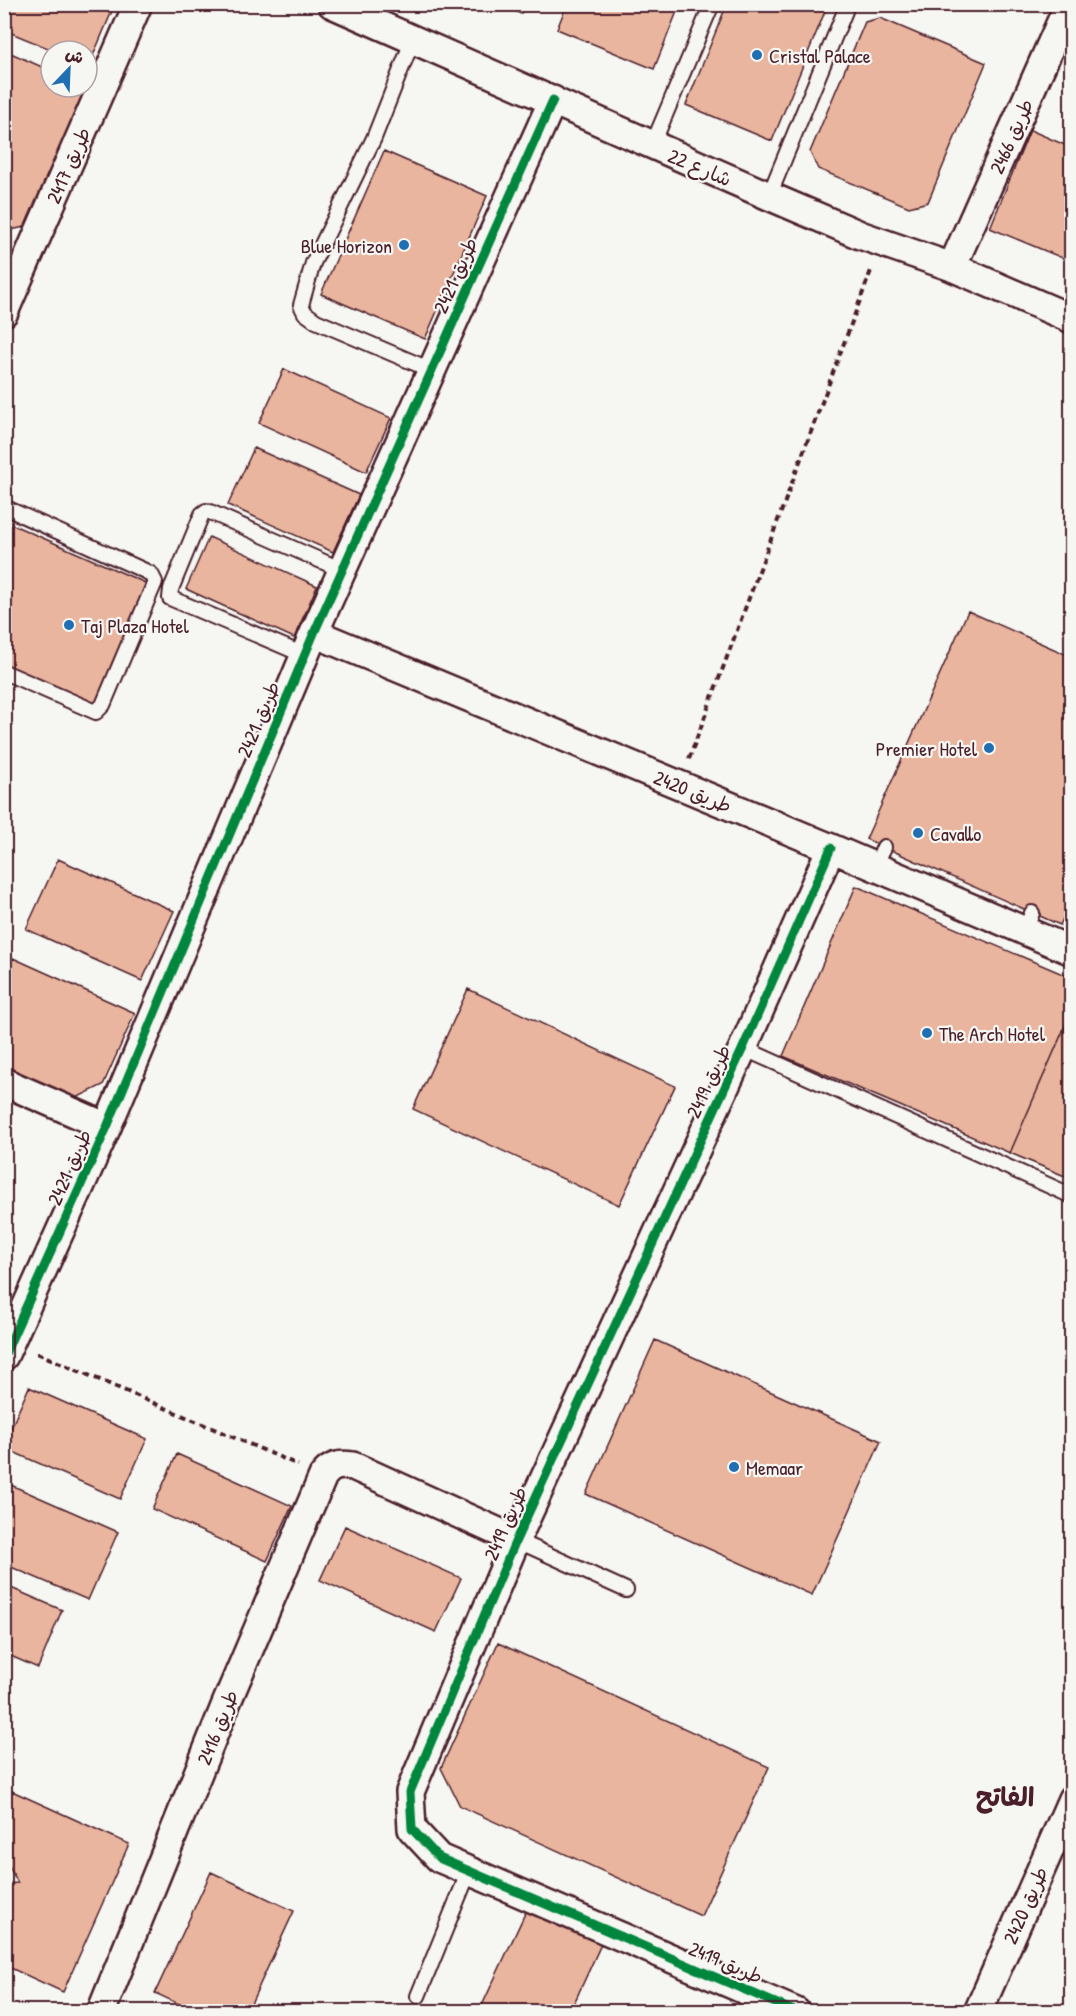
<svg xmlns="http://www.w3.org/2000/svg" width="1076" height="2016" font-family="'Patrick Hand','Playpen Sans Arabic',sans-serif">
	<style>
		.building { fill: #eab59e; stroke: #4a1f2b; stroke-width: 1.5 }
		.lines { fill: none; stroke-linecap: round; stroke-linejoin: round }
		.service-casing { stroke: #4a1f2b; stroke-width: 18 }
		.minor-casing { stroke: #4a1f2b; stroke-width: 32 }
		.path { stroke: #4a1f2b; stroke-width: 4; stroke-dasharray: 6 4.5; stroke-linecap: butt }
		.service { stroke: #f6f6f2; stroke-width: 14 }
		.minor { stroke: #f6f6f2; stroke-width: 27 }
		.cycleway-casing { stroke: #f6f6f2; stroke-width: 13 }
		.cycleway { stroke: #00873e; stroke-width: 9 }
		.poi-dot { fill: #1f6fb2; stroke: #f6f6f2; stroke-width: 2 }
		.labels { text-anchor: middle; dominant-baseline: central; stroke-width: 4.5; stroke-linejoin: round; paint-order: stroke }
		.poi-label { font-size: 20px; fill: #4a1f2b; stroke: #f6f6f2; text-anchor: start }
		.street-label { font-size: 20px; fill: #4a1f2b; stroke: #f6f6f2 }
		.district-label { font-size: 26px; font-weight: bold; fill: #4a1f2b; stroke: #f6f6f2 }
	</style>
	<rect width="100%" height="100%" fill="#f6f6f2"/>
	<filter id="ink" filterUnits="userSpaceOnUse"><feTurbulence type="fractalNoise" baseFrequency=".0167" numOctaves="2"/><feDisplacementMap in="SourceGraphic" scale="12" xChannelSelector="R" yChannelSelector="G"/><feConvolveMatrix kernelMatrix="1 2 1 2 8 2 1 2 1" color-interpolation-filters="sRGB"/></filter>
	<g filter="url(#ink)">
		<path class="building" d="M 4,4 L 115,4 L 89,65 L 87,65 L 87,51 L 55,51 L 4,30 Z
			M 499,4 L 525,4 L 521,14 Z
			M 567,4 L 680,4 L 654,69 L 557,29 Z
			M 727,4 L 828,4 L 772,141 L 686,105 Z
			M 880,18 L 986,63 L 928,202 L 909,207 L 818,169 L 810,152 L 865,22 Z
			M 4,50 L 51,71 L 51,87 L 87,87 L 96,91 L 37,224 L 7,231 L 4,230 Z
			M 1030,130 L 1072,148 L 1072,262 L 990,228 Z
			M 384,151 L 487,196 L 425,339 L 321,294 Z
			M 284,369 L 391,418 L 366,472 L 259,423 Z
			M 254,448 L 359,495 L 333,552 L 228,505 Z
			M 4,521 L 150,585 L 97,706 L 4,665 Z
			M 209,537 L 317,586 L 294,638 L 186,589 Z
			M 968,611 L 1072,657 L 1072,900 L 1060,925 L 866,839 Z
			M 58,859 L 174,911 L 142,981 L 26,929 Z
			M 856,886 L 1072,978 L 1072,1010 L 1010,1153 L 783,1056 Z
			M 13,958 L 135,1013 L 103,1085 L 68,1102 L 4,1074 L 4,978 Z
			M 468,989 L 675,1086 L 619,1205 L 413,1109 Z
			M 1072,1010 L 1072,1179 L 1010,1153 Z
			M 655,1340 L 881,1441 L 812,1595 L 586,1494 Z
			M 29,1387 L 147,1439 L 120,1499 L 4,1448 L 4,1444 Z
			M 177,1454 L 292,1506 L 267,1561 L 152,1509 Z
			M 4,1482 L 118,1532 L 88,1600 L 4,1564 Z
			M 345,1526 L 461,1578 L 436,1632 L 320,1580 Z
			M 4,1585 L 62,1610 L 38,1668 L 4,1653 Z
			M 498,1643 L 769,1767 L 701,1916 L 460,1806 L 441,1768 Z
			M 12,1791 L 129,1844 L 63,1992 L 4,1965 L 4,1884 L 18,1883 L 4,1857 L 4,1808 Z
			M 211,1872 L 294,1911 L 247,2012 L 196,2012 L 155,1993 Z
			M 528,1907 L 602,1942 L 570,2012 L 479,2012 Z"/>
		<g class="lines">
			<defs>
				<path id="service" d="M 413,39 L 374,138 L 313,263 L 301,305 L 305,313 L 316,321 L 431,370
					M 652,146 L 712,4
					M 769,196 L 845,11
					M 4,507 L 145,571 L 151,574 L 155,582 L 103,705 L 96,712 L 4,672
					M 304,655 L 170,598 L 171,589 L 202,514 L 206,511 L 210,512 L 342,570
					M 875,867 L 884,847
					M 1025,931 L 1032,913
					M 743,1048 L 1072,1196
					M 516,1540 L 626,1590
					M 418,1996 L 469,1871"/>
				<path id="minor" d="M 332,4 L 769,196 L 860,235 L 952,267 L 1072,319
					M 952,267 L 1069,4
					M 4,312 L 138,4
					M 314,633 L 831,848 L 1072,951
					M 4,1082 L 107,1127
					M 4,1356 L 107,1127 L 314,633 L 553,100
					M 101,2012 L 226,1704 L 323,1476 C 331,1465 340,1464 353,1466 L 516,1540
					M 796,2012 L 439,1858 L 412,1829 L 410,1792 L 516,1540 L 743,1048 L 831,848
					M 978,2012 L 1072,1799"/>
			</defs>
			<use href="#service" class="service-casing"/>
			<use href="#minor" class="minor-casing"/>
			<path class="path" d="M 689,759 L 872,268
				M 37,1353 L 298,1465"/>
			<use href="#service" class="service"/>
			<use href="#minor" class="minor"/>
			<defs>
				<path id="cycleway" d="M 4,1356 L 107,1127 L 314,633 L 553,100
					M 796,2012 L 439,1858 L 412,1829 L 410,1792 L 516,1540 L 743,1048 L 831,848"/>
			</defs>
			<use href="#cycleway" class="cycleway-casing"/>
			<use href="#cycleway" class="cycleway"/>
		</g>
	</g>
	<g class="poi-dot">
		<circle cx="757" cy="55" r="6"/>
		<circle cx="404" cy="245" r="6"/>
		<circle cx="69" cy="625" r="6"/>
		<circle cx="989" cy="748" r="6"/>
		<circle cx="918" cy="833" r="6"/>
		<circle cx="927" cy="1033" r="6"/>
		<circle cx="734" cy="1467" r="6"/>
	</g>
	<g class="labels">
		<g class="poi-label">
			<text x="769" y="55">Cristal Palace</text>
			<text x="392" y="245" text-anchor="end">Blue Horizon</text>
			<text x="81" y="625">Taj Plaza Hotel</text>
			<text x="977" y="748" text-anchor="end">Premier Hotel</text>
			<text x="930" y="833">Cavallo</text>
			<text x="939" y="1033">The Arch Hotel</text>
			<text x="746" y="1467">Memaar</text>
		</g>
		<g class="street-label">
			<text transform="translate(1011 136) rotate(-66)">طريق 2466</text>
			<text transform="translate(68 165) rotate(-66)">طريق 2417</text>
			<text transform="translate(700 167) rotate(23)">شارع 22</text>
			<text transform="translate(455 275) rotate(-66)">طريق 2421</text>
			<text transform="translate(258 719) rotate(-67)">طريق 2421</text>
			<text transform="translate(693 791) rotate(22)">طريق 2420</text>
			<text transform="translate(708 1081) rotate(-65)">طريق 2419</text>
			<text transform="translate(69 1167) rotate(-66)">طريق 2421</text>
			<text transform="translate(505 1523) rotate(-66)">طريق 2419</text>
			<text transform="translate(217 1727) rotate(-68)">طريق 2416</text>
			<text transform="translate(1025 1905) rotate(-66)">طريق 2420</text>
			<text transform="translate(726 1962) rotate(23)">طريق 2419</text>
		</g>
		<g class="district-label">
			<text x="1005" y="1796">الفاتح</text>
		</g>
	</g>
	<rect width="1076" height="2016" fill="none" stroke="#f6f6f2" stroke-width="24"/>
	<rect x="12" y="12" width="1052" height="1992" fill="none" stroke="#4a1f2b" stroke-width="2" filter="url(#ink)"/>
	<g transform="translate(69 69) rotate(23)"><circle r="28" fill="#f6f6f2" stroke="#b1a0a2" stroke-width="1.5"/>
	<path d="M0-4.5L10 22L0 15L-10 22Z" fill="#1f6fb2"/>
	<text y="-9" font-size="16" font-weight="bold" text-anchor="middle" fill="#4a1f2b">ش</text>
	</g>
</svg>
